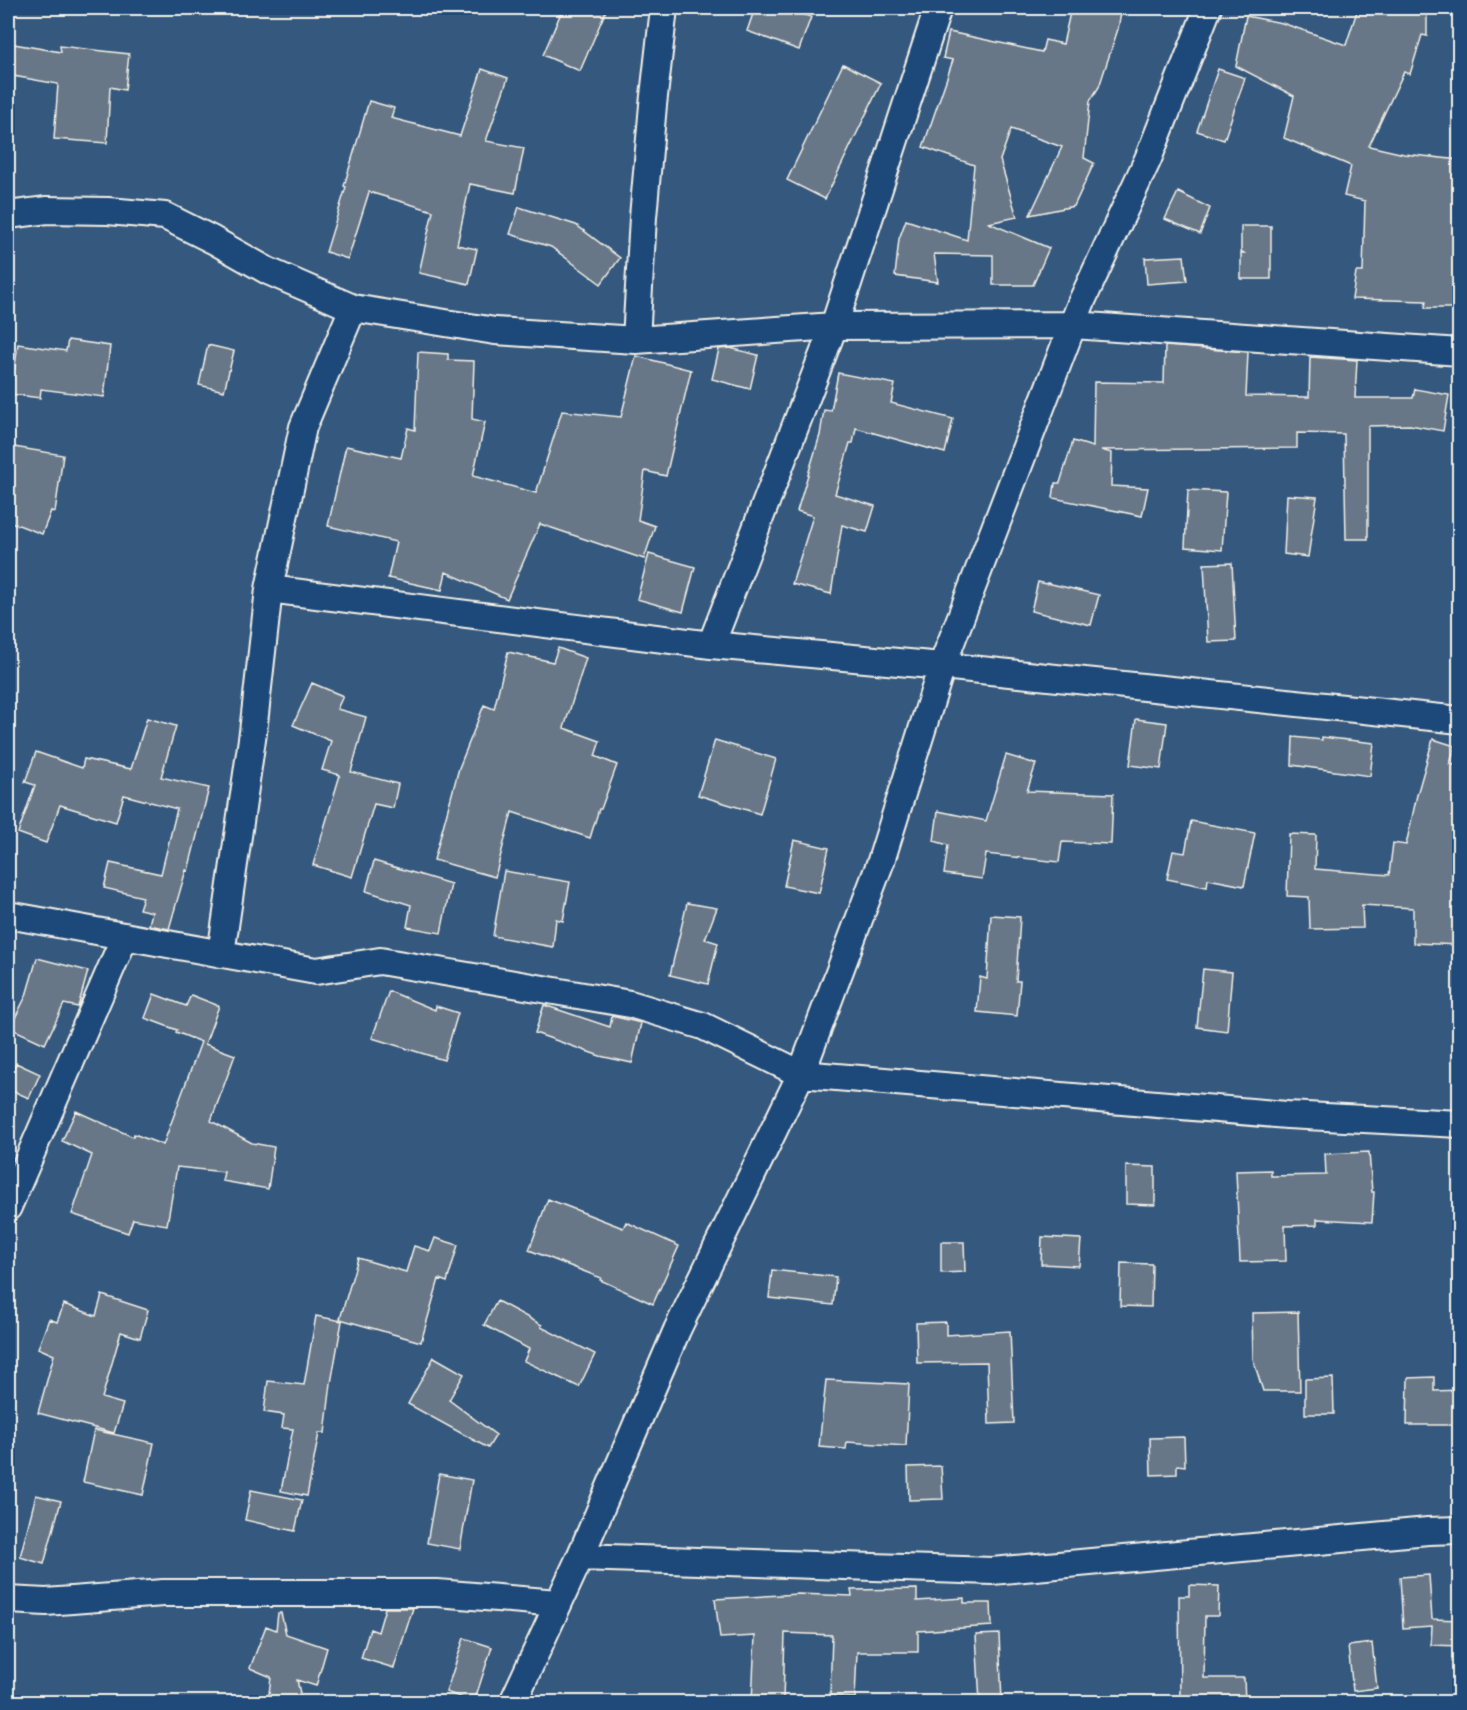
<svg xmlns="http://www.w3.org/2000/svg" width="1467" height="1710" font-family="Pangolin,sans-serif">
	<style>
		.building { fill: #677787; stroke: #f4f1e8; stroke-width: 1.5 }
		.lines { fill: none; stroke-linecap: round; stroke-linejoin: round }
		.minor-casing { stroke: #f4f1e8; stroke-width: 30 }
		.minor { stroke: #1f4a7a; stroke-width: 26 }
	</style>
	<rect width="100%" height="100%" fill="#35587e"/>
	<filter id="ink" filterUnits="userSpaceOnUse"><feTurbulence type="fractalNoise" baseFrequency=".0167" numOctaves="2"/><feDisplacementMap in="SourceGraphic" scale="12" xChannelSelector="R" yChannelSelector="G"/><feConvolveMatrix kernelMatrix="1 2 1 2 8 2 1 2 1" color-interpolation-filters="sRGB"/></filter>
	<g filter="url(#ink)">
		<path class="building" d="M 563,8 L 607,8 L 580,71 L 543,55 Z
			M 755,8 L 783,8 L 811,17 L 799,50 L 747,31 Z
			M 1071,8 L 1122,8 L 1118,29 L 1099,87 L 1090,101 L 1084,158 L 1094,163 L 1074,206 L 1030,215 L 1062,147 L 1011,129 L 1000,160 L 1017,217 L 989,223 L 1049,248 L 1033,285 L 993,285 L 993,255 L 934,254 L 938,282 L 895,276 L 899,239 L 906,220 L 967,240 L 974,165 L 923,147 L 953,60 L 943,58 L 949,32 L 1042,52 L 1045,40 L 1063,44 Z
			M 1358,8 L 1427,8 L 1427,36 L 1422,35 L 1410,74 L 1404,72 L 1369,146 L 1404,154 L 1460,160 L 1460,308 L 1425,308 L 1426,301 L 1352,299 L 1356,272 L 1363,272 L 1365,201 L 1344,196 L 1351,166 L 1284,138 L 1294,96 L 1236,66 L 1246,16 L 1282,23 L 1346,45 Z
			M 8,43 L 61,52 L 60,46 L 129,54 L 125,90 L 110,87 L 107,143 L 54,139 L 58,84 L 8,75 Z
			M 843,64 L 881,83 L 825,199 L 787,180 Z
			M 482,69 L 508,78 L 486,141 L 524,148 L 515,193 L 470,184 L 457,245 L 477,249 L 469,284 L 419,273 L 433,211 L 369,192 L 348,259 L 326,252 L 346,187 L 344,186 L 369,101 L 394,108 L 391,118 L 460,136 Z
			M 1218,69 L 1245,78 L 1224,140 L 1197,131 Z
			M 1178,192 L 1210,208 L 1200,234 L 1165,219 Z
			M 519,207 L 576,225 L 620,258 L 601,284 L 551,247 L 510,234 Z
			M 1241,226 L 1271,226 L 1271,279 L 1241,279 L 1241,253 L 1244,253 L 1241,251 Z
			M 1184,256 L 1187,281 L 1147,284 L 1145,258 Z
			M 68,340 L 110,346 L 104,397 L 41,389 L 40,398 L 11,394 L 18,344 L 66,351 Z
			M 208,345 L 234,351 L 224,391 L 199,385 Z
			M 1165,346 L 1248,352 L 1246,396 L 1309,397 L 1310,357 L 1357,360 L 1355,398 L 1413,398 L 1415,389 L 1449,395 L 1443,431 L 1410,425 L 1368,426 L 1368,539 L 1346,539 L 1344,434 L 1297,433 L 1297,448 L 1101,450 L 1112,453 L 1111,486 L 1148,488 L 1142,516 L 1053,498 L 1055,483 L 1060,483 L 1073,441 L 1093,447 L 1094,382 L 1164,383 Z
			M 730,348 L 758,355 L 750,389 L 712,379 L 719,349 Z
			M 418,352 L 448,354 L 448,360 L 474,361 L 472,419 L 485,422 L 473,476 L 536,493 L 562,411 L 621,417 L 636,356 L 691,370 L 666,476 L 645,471 L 638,520 L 655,526 L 644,559 L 540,524 L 507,599 L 446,572 L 442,590 L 388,578 L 396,542 L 328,526 L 346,446 L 401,458 L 408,428 L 415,430 Z
			M 838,373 L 895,384 L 891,403 L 953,419 L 945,453 L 856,428 L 853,443 L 850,443 L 835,494 L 875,506 L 867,532 L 842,525 L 831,594 L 792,584 L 813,516 L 797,511 L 820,435 L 824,410 L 831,411 Z
			M 8,446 L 63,455 L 55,512 L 51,511 L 42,534 L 8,521 Z
			M 1188,490 L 1226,492 L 1222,550 L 1185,547 Z
			M 1287,495 L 1317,497 L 1308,557 L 1284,554 Z
			M 649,554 L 695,567 L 683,612 L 637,599 Z
			M 1232,563 L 1236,641 L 1208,642 L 1204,564 Z
			M 1038,582 L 1047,584 L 1047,583 L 1099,595 L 1091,625 L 1031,611 Z
			M 558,648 L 586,658 L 564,728 L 600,741 L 595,756 L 617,765 L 601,809 L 599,809 L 590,838 L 512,812 L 495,877 L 434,860 L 459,768 L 484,705 L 494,709 L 508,652 L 553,662 Z
			M 312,683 L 343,696 L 337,709 L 366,717 L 351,772 L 398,784 L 393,808 L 374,804 L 352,877 L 313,865 L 340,775 L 322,770 L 331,741 L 293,725 Z
			M 147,718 L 176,726 L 161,777 L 209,788 L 188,871 L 186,870 L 169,929 L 149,925 L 152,912 L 139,909 L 143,897 L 104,888 L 110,863 L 161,874 L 177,809 L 124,795 L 116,822 L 60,805 L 46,843 L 18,833 L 35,785 L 25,782 L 36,752 L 82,768 L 84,759 L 131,769 Z
			M 1136,719 L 1167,723 L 1161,769 L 1130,765 Z
			M 1293,737 L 1322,740 L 1322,737 L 1374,743 L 1370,776 L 1292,765 Z
			M 1433,739 L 1455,746 L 1450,764 L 1460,766 L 1460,945 L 1413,943 L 1413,908 L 1362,905 L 1363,928 L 1310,929 L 1309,897 L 1287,896 L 1289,834 L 1316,835 L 1315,869 L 1389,875 L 1393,843 L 1406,845 L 1417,795 Z
			M 715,740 L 776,759 L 760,814 L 698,795 Z
			M 1006,755 L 1036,764 L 1027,791 L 1113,794 L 1111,844 L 1062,842 L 1059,862 L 986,854 L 982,879 L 944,874 L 948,845 L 934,841 L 938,811 L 986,821 Z
			M 1191,821 L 1255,833 L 1244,886 L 1208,879 L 1207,887 L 1167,879 L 1173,851 L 1185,853 Z
			M 794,840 L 829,848 L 819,893 L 784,886 Z
			M 374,861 L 451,884 L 441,933 L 407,927 L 411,905 L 366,891 Z
			M 504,871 L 570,882 L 563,921 L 556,919 L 553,947 L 493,936 Z
			M 687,903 L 717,908 L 705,939 L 718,943 L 708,984 L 670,975 Z
			M 991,915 L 1020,917 L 1016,981 L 1020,981 L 1017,1016 L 977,1012 L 980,977 L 987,979 Z
			M 37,958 L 88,971 L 78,1007 L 64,1004 L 45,1044 L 10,1028 L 26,996 Z
			M 1203,969 L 1232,972 L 1227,1031 L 1197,1027 Z
			M 389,991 L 435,1010 L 436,1006 L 458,1013 L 444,1060 L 372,1038 Z
			M 154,994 L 186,1006 L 191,995 L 219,1006 L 205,1044 L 235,1055 L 211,1121 L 252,1143 L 274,1147 L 268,1189 L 222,1181 L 224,1172 L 177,1167 L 167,1225 L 133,1219 L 128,1233 L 72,1214 L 92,1155 L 62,1141 L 76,1111 L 133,1137 L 134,1134 L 163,1145 L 201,1042 L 176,1032 L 177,1030 L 145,1018 Z
			M 544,1005 L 610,1027 L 612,1016 L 641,1023 L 632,1063 L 600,1056 L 535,1033 Z
			M 16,1063 L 40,1074 L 29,1098 L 8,1089 L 8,1084 Z
			M 1369,1152 L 1372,1192 L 1374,1192 L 1372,1222 L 1317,1219 L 1317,1225 L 1285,1226 L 1286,1261 L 1240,1262 L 1236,1171 L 1271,1170 L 1271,1176 L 1326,1175 L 1325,1154 Z
			M 1126,1166 L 1155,1167 L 1155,1205 L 1126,1204 Z
			M 548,1199 L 623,1228 L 626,1222 L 679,1246 L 653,1304 L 600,1280 L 601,1278 L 529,1250 Z
			M 1042,1237 L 1081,1239 L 1079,1266 L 1041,1264 Z
			M 435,1238 L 458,1245 L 447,1282 L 439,1279 L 421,1342 L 340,1319 L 358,1258 L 406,1272 L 414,1246 L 430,1251 Z
			M 941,1242 L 964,1242 L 965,1272 L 941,1273 Z
			M 1121,1263 L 1152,1264 L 1151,1307 L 1120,1306 Z
			M 772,1270 L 836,1277 L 833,1305 L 769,1298 Z
			M 102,1295 L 148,1310 L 140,1338 L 121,1332 L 102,1398 L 123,1404 L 114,1433 L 38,1413 L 54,1355 L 38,1348 L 49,1319 L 57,1322 L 64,1304 L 96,1316 Z
			M 497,1301 L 542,1325 L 541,1327 L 595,1354 L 579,1387 L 524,1361 L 529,1349 L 484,1325 Z
			M 1298,1312 L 1300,1391 L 1263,1391 L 1253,1359 L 1252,1313 Z
			M 316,1316 L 342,1321 L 331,1383 L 325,1433 L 319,1433 L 307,1496 L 281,1491 L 293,1429 L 282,1428 L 284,1415 L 264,1412 L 268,1381 L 304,1385 Z
			M 946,1322 L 946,1335 L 1010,1331 L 1014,1423 L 989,1424 L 987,1362 L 917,1363 L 916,1323 Z
			M 434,1357 L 464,1374 L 449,1400 L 496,1435 L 488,1448 L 408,1404 Z
			M 1434,1377 L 1434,1391 L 1460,1390 L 1460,1425 L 1407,1425 L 1408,1378 Z
			M 1333,1378 L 1334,1414 L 1305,1414 L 1305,1379 Z
			M 826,1380 L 909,1384 L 906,1446 L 847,1442 L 846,1449 L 819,1447 Z
			M 94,1430 L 154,1443 L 143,1495 L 83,1482 Z
			M 1184,1437 L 1185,1466 L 1177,1465 L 1177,1474 L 1151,1475 L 1150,1438 Z
			M 941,1466 L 943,1499 L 909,1500 L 908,1467 Z
			M 439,1474 L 472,1480 L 460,1549 L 427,1543 Z
			M 251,1490 L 302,1500 L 295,1531 L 245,1520 Z
			M 36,1495 L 61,1501 L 44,1564 L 20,1557 Z
			M 1429,1575 L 1432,1619 L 1460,1620 L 1460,1646 L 1431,1645 L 1432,1626 L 1403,1628 L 1400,1577 Z
			M 1189,1585 L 1219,1586 L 1218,1616 L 1205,1616 L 1204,1678 L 1244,1678 L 1245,1702 L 1180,1702 L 1179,1596 L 1189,1596 Z
			M 917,1589 L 917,1601 L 964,1598 L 964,1603 L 991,1603 L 992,1626 L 918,1631 L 918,1652 L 857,1652 L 855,1698 L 830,1696 L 832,1635 L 785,1633 L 783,1702 L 752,1702 L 755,1636 L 720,1638 L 715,1599 L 798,1594 L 852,1596 L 851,1590 Z
			M 385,1608 L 413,1608 L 394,1668 L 361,1658 L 370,1629 L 378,1632 Z
			M 278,1613 L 281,1613 L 286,1634 L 327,1648 L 316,1686 L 297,1680 L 302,1702 L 268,1702 L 271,1677 L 250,1668 L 266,1626 L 276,1630 Z
			M 999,1634 L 1002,1702 L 980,1702 L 976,1635 Z
			M 464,1638 L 492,1647 L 474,1702 L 446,1692 Z
			M 1372,1643 L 1377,1688 L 1353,1691 L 1348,1646 Z"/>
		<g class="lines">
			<defs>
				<path id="minor" d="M 8,215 L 47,210 L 108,211 L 165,216 L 213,240 L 268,271 L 353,308 L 495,331 L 636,340 L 834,326 L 1073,325 L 1460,352
					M 636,340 L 643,217 L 653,105 L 664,8
					M 269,589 L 711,645 L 942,666 L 1460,720
					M 711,645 L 834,326 L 938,8
					M 8,915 L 316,971 L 380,961 L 630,1004 L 703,1026 L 801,1074 L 1287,1115 L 1460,1124
					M 221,954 L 253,732 L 269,589 L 303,427 L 353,308
					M 8,1207 L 125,936
					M 580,1557 L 992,1571 L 1428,1531 L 1460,1530
					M 8,1600 L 46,1602 L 163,1593 L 437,1593 L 558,1603
					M 513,1702 L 580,1557 L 677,1330 L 801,1074 L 881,861 L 942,666 L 1081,303 L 1148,159 L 1208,8"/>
			</defs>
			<use href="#minor" class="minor-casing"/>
			<use href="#minor" class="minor"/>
		</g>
	</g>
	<rect width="1467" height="1710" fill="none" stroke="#1f4a7a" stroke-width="30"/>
	<rect x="15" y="15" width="1437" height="1680" fill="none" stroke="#f4f1e8" stroke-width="2" filter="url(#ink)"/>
</svg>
